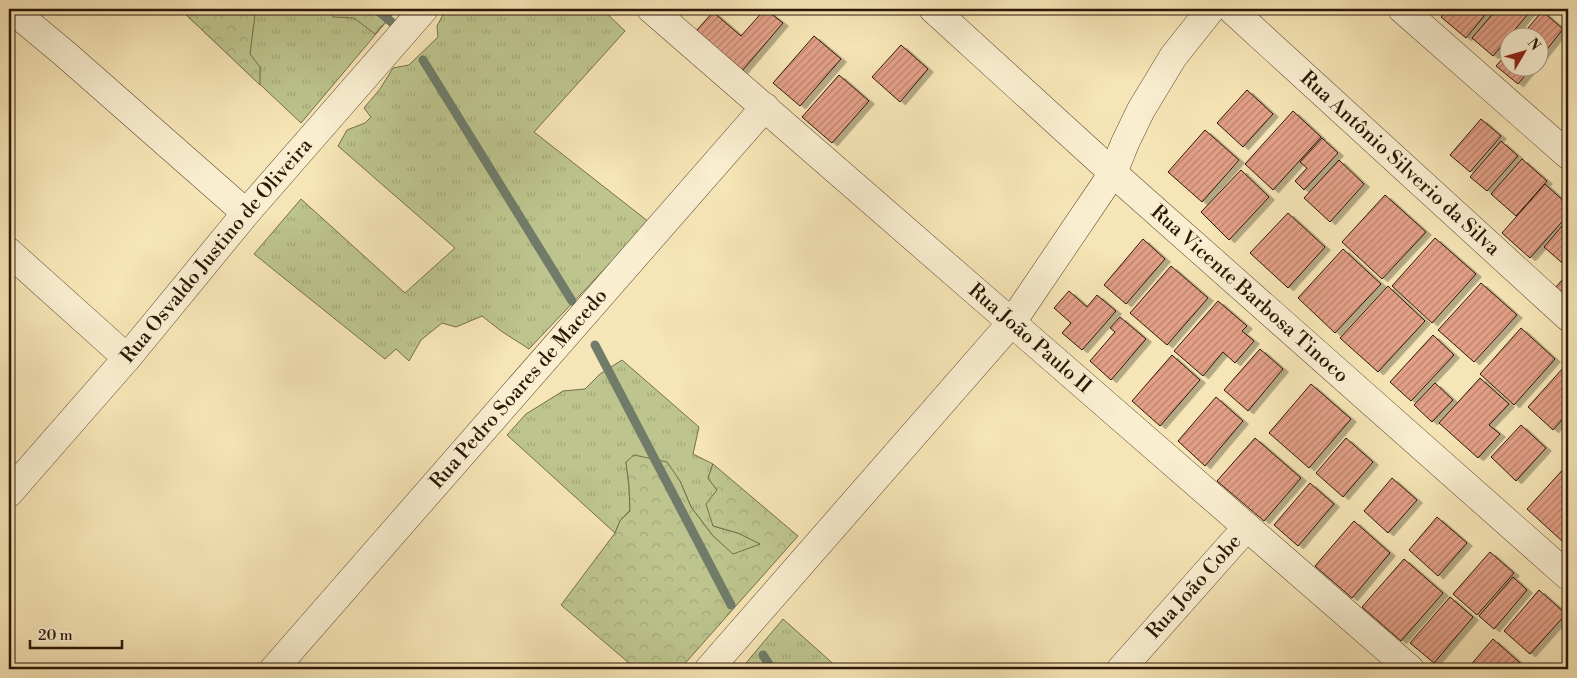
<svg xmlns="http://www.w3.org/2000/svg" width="1577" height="678" font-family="'Libre Bodoni',serif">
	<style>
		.grass { fill: url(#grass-tufts); stroke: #756e4a }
		.forest { fill: url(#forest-crowns); stroke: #756e4a }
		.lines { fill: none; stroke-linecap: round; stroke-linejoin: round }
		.stream { stroke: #707c69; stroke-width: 9 }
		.building { fill: url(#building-hatch); stroke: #2d1706; filter: url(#shadow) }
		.minor-casing { stroke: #5f4a32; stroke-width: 29 }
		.minor { stroke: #f9eed0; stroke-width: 28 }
		.labels { text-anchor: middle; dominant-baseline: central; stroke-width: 4; stroke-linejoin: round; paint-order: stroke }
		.street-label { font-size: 20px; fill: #2d1706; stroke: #f9eed0 }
	</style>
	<defs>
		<pattern id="grass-tufts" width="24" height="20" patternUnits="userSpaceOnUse" patternTransform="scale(1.25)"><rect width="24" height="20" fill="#bdc48d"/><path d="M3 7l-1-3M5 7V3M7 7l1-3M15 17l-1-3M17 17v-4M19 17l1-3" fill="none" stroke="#a3a878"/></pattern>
		<pattern id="forest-crowns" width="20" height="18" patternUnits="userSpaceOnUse" patternTransform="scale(1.25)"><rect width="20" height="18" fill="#bdc48d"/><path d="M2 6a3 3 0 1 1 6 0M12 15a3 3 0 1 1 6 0" fill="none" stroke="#a3a878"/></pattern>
		<pattern id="building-hatch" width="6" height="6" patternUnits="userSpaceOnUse" patternTransform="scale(1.25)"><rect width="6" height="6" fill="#e3a087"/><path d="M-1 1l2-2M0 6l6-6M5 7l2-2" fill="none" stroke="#b8816c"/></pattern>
		<filter id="shadow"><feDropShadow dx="5.5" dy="3" stdDeviation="0" flood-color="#0004"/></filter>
	</defs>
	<rect width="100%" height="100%" fill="#f6e5b6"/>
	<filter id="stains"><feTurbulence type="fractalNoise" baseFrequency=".004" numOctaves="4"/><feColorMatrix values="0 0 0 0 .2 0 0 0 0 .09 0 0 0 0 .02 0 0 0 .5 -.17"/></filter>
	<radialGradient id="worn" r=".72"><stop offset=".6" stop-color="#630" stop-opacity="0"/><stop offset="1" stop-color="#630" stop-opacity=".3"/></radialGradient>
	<path class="grass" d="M 180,9 L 397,9 L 301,123 Z
		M 446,9 L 602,9 L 625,31 L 534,132 L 649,222 L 529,349 L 501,331 L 482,316 L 456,327 L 442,323 L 421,340 L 409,361 L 396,349 L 385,359 L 254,254 L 301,199 L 405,293 L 455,248 L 338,146 L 347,130 L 365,123 L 371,117 L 364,108 L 380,89 L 393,68 L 409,65 L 438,37 L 437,26 Z
		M 622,360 L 699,427 L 693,454 L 713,464 L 708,478 L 717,490 L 713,526 L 738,533 L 761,544 L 733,555 L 713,536 L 691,507 L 680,481 L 626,462 L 629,486 L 630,510 L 620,521 L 615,533 L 507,435 L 526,414 L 563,391 L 585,389 L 600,374 Z
		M 783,619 L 838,668 L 837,669 L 741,669 Z"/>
	<path class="forest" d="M 180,9 L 254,9 L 255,15 L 250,54 L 260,67 L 260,85 Z
		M 326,9 L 397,9 L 375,34 L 354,18 L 333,17 Z
		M 634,455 L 667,462 L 680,481 L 691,507 L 713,536 L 733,554 L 760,544 L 738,533 L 713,526 L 706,504 L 717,490 L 708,478 L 713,464 L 798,536 L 680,669 L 636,669 L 561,605 L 615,533 L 620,521 L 630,511 L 629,486 L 626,462 Z"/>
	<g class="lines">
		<path class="stream" d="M 376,9 L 395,25
			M 423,60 L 572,301
			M 595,345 L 731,605
			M 763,655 L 772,669"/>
	</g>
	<path class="building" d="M 765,9 L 783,23 L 742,71 L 696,31 L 713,12 L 741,36 Z
		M 1448,9 L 1490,9 L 1466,38 L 1441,17 Z
		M 1497,9 L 1532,9 L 1493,56 L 1472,38 Z
		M 1542,11 L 1563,29 L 1540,58 L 1540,38 L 1520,38 Z
		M 814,36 L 841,59 L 800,106 L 773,83 Z
		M 901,45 L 928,69 L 900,102 L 872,77 Z
		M 1510,50 L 1510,68 L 1531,68 L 1518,84 L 1496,66 Z
		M 839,75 L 869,101 L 832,143 L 802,117 Z
		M 1247,90 L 1273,114 L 1243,147 L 1217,123 Z
		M 1293,111 L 1321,137 L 1273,190 L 1245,164 Z
		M 1481,119 L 1501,136 L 1470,172 L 1450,155 Z
		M 1205,130 L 1239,160 L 1202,202 L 1168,172 Z
		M 1322,138 L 1338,153 L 1304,190 L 1295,181 L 1307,168 L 1300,162 Z
		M 1501,141 L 1518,156 L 1487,191 L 1470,177 Z
		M 1522,159 L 1547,181 L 1516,216 L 1491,194 Z
		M 1339,160 L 1364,184 L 1330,222 L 1304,198 Z
		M 1241,170 L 1269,197 L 1229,240 L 1201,212 Z
		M 1545,184 L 1568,205 L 1568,215 L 1530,258 L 1502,233 Z
		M 1385,195 L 1426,232 L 1382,279 L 1342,242 Z
		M 1288,213 L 1325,247 L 1288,288 L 1250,253 Z
		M 1568,219 L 1568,268 L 1544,247 Z
		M 1435,238 L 1476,274 L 1432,323 L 1392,286 Z
		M 1143,239 L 1165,259 L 1126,304 L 1104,285 Z
		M 1343,249 L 1381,284 L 1335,333 L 1298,298 Z
		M 1171,266 L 1208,298 L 1167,345 L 1130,313 Z
		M 1568,273 L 1568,298 L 1556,287 Z
		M 1481,283 L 1517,315 L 1474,362 L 1438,330 Z
		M 1388,286 L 1425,321 L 1378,372 L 1340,338 Z
		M 1069,291 L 1087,307 L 1097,295 L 1116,311 L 1082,350 L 1062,333 L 1071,323 L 1054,308 Z
		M 1218,301 L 1247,326 L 1242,331 L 1254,341 L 1235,363 L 1223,352 L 1203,376 L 1174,351 Z
		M 1120,317 L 1146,339 L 1111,380 L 1090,361 L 1115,332 L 1110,328 Z
		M 1521,328 L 1555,359 L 1514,405 L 1480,374 Z
		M 1433,335 L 1454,355 L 1411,401 L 1390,382 Z
		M 1260,349 L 1283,369 L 1248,411 L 1224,390 Z
		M 1172,355 L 1200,380 L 1160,426 L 1132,401 Z
		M 1564,367 L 1568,371 L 1568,413 L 1553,430 L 1528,407 Z
		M 1480,378 L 1509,404 L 1489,425 L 1500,434 L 1478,458 L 1439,423 Z
		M 1435,383 L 1453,400 L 1432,422 L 1414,405 Z
		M 1311,384 L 1351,419 L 1309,468 L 1269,433 Z
		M 1216,397 L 1243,421 L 1205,466 L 1178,441 Z
		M 1521,425 L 1546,448 L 1516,481 L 1491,457 Z
		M 1255,438 L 1301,478 L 1264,521 L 1217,481 Z
		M 1346,438 L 1373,462 L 1343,497 L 1316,473 Z
		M 1568,464 L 1568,534 L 1562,541 L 1527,509 Z
		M 1392,478 L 1417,500 L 1388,533 L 1364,511 Z
		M 1310,483 L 1334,504 L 1298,546 L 1274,525 Z
		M 1437,517 L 1467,543 L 1438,576 L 1409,550 Z
		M 1354,521 L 1390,553 L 1352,598 L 1315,566 Z
		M 1490,552 L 1514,573 L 1477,615 L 1453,594 Z
		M 1404,559 L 1443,593 L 1401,641 L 1362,607 Z
		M 1513,577 L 1527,590 L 1494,629 L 1479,616 Z
		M 1539,590 L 1566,614 L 1530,654 L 1504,631 Z
		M 1450,597 L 1473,617 L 1434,663 L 1410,643 Z
		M 1493,639 L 1527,669 L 1467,669 Z"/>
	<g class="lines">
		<defs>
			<g id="minor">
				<path d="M 11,9 L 64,53 L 246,213"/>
				<path id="s1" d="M 651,9 L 1410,669"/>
				<path id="s2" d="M 933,9 L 1113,173 L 1568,576"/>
				<path id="s3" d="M 1231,9 L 1568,317"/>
				<path d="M 1402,9 L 1568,155"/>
				<path d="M 9,252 L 127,358"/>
				<path id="s4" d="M 9,493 L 127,358 L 246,213 L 424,9"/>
				<path id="s5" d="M 274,669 L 765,107"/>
				<path d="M 709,669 L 1012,322 L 1113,173 L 1125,143 L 1141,110 L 1173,57 L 1211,9"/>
				<path id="s6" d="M 1121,669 L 1247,527"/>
			</g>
		</defs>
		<use href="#minor" class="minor-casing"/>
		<use href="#minor" class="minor"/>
	</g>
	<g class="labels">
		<g class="street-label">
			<text stroke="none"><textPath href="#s3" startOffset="229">Rua Antônio Silverio da Silva</textPath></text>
			<text stroke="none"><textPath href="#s4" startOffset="319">Rua Osvaldo Justino de Oliveira</textPath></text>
			<text stroke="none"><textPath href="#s2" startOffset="426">Rua Vicente Barbosa Tinoco</textPath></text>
			<text stroke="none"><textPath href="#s1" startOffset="502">Rua João Paulo II</textPath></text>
			<text stroke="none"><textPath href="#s5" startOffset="372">Rua Pedro Soares de Macedo</textPath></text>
			<text stroke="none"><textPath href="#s6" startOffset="110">Rua João Cobe</textPath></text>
		</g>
	</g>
	<rect width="1577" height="678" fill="none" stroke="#f6e5b6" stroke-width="30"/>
	<rect x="10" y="10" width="1557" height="658" fill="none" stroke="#2d1706" stroke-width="2.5"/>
	<rect x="15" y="15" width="1547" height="648" fill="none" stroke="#2d1706"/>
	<g transform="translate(1524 52) rotate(52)"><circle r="24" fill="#f9eed0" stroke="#a7987f"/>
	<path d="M0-4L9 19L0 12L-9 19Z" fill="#8f2418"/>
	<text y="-8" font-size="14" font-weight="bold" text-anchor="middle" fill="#2d1706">N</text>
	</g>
	<path d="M30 640v8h92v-8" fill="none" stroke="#2d1706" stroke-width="2.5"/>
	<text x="38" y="640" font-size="15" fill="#2d1706" stroke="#f9eed0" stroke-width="4" paint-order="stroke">20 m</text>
	<rect width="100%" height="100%" filter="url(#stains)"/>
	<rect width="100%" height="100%" fill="url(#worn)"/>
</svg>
